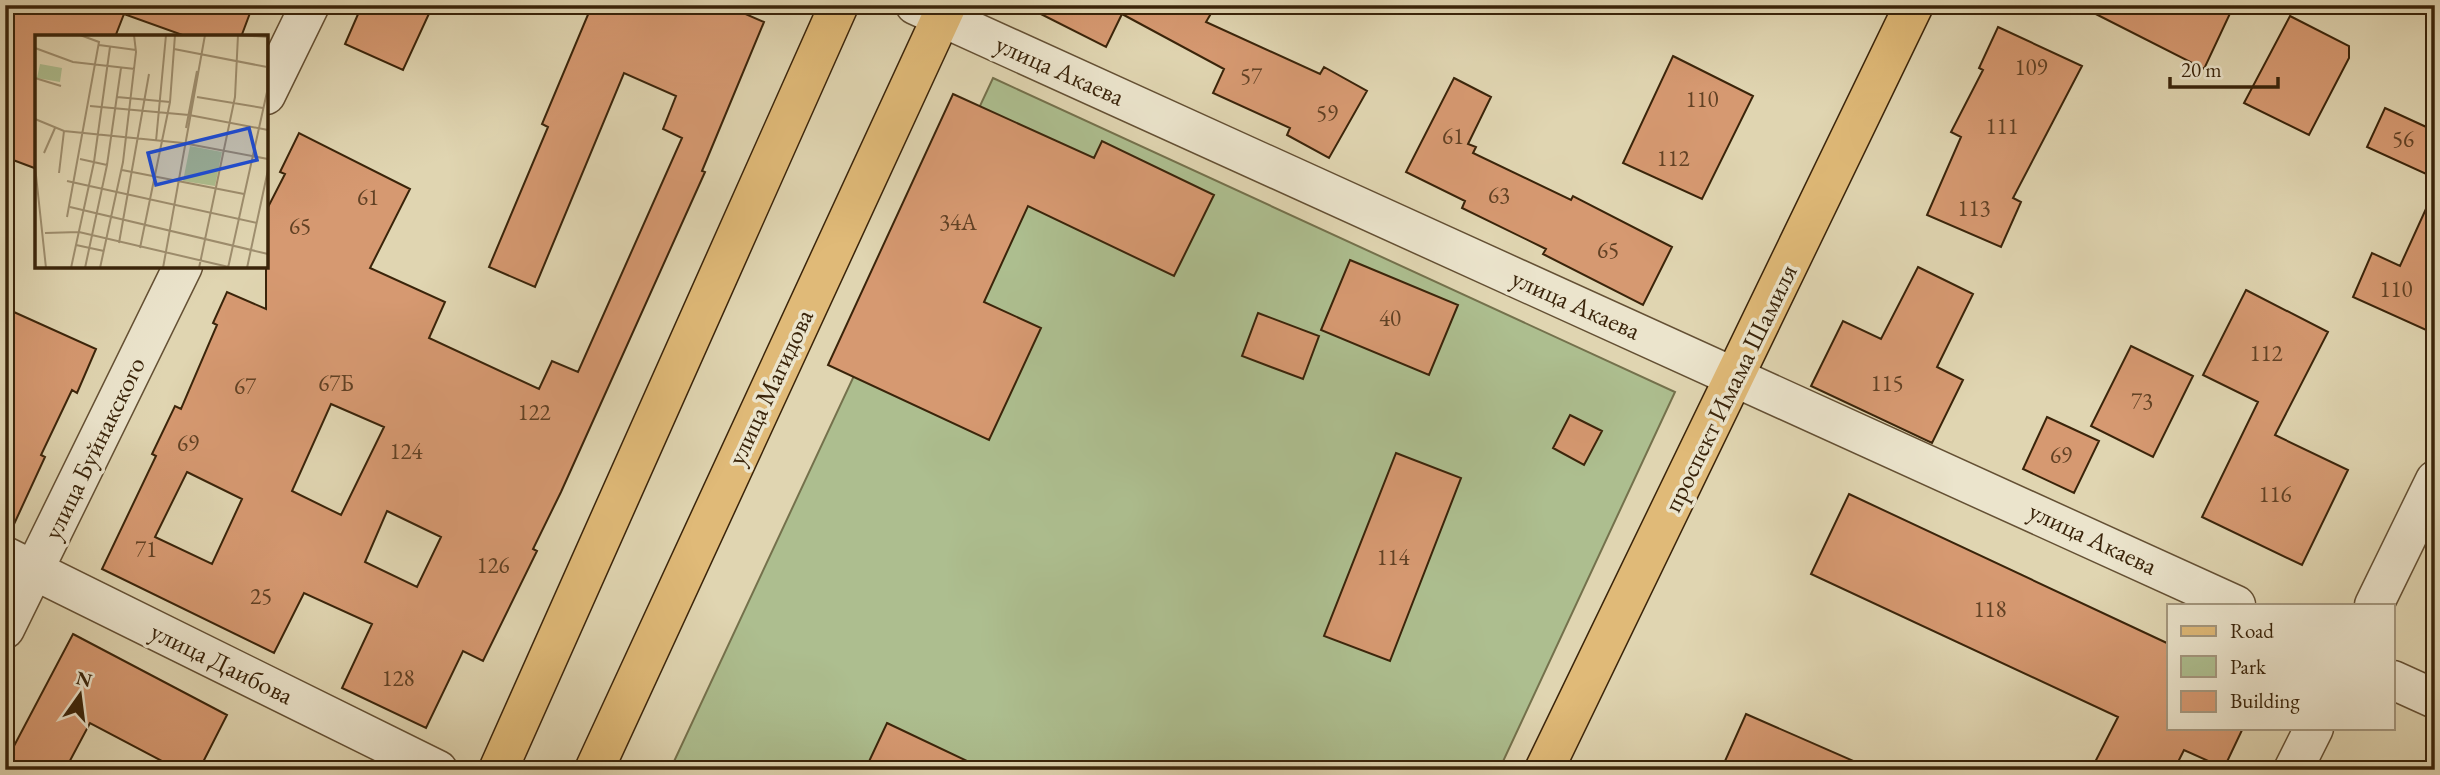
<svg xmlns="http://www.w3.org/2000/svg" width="2440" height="775" font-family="'EB Garamond',serif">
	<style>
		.green { fill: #adbe8f; stroke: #74714c; stroke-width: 2 }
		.building { fill: #d69971; stroke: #3a240a; stroke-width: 2; fill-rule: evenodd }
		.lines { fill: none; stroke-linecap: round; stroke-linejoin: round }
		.minor-casing { stroke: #645034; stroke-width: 41 }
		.major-casing { stroke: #3a240a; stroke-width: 41 }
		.minor { stroke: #ebe4cc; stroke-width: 38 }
		.major { stroke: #e0ba78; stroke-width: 38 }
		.labels { text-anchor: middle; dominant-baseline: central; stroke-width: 7; stroke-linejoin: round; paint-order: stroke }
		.number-label { font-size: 23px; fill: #614124 }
		.street-label { font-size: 26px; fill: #3a240a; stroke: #ebe4cc }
		.inset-road { fill: none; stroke: #9e8e6e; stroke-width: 2 }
		.view { fill: #1d4ed8; fill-opacity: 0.15; stroke: #1d4ed8; stroke-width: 3.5 }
		.inset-edge { fill: none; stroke: #3a240a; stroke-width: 3.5 }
	</style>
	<rect width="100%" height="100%" fill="#e0d5b1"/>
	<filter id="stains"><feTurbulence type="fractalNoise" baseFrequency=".00286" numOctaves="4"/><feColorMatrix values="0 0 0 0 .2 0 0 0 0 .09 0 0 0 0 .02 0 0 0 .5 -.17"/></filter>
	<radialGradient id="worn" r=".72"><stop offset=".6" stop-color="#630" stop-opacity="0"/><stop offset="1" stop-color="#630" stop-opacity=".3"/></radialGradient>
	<path class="green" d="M 993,78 L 1675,392 L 1499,770 L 670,770 Z"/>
	<path class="building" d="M 10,5 L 253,5 L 241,37 L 188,37 L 124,14 L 115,37 L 37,37 L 37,169 L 5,157 L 5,19 Z
		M 362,5 L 433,5 L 403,70 L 345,44 Z
		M 592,5 L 725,5 L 764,22 L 702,171 L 705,172 L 561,492 L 533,549 L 537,551 L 483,661 L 463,651 L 426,728 L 342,688 L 372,624 L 304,593 L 274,653 L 102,569 L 156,456 L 152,454 L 175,406 L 181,409 L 217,325 L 213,323 L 227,292 L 266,309 L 266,211 L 285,174 L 280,172 L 299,133 L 410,189 L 370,268 L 445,302 L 429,338 L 539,389 L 552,361 L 578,372 L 682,138 L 663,129 L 676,96 L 624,73 L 535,287 L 489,267 L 548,127 L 542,124 ZM 331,404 L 384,427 L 341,515 L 292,491 ZM 187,472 L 242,499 L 212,564 L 155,537 ZM 387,511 L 441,537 L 417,587 L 365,562 Z
		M 1023,5 L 1216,5 L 1206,22 L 1320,74 L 1324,67 L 1367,91 L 1329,158 L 1287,135 L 1290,128 L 1213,93 L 1224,69 L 1122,14 L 1106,47 Z
		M 2078,5 L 2234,5 L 2204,69 Z
		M 2290,16 L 2349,46 L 2349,58 L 2309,135 L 2244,103 Z
		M 1998,27 L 2082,66 L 2013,198 L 2021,202 L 2001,247 L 1927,215 L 1961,137 L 1951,132 L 1983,70 L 1979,68 Z
		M 1673,56 L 1753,96 L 1702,199 L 1623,163 Z
		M 1454,78 L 1491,97 L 1468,144 L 1476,147 L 1473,153 L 1571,200 L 1573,196 L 1672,247 L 1643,305 L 1543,254 L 1546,249 L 1462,208 L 1465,201 L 1406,172 Z
		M 953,94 L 1094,158 L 1102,141 L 1214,195 L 1174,276 L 1028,206 L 984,302 L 1041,328 L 989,440 L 828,365 Z
		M 2385,108 L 2435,131 L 2435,178 L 2367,147 Z
		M 2435,189 L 2435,334 L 2353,297 L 2372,253 L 2400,266 Z
		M 1350,260 L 1458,305 L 1429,375 L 1321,330 Z
		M 1918,267 L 1973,294 L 1937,367 L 1963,380 L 1932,443 L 1811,386 L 1843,321 L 1881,339 Z
		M 2246,290 L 2328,332 L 2275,435 L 2348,470 L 2302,565 L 2202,517 L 2258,402 L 2203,375 Z
		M 5,308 L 96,349 L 77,393 L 72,390 L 41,455 L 45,457 L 9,535 L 5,534 Z
		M 1258,313 L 1319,336 L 1303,379 L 1242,356 Z
		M 2131,346 L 2193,376 L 2153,457 L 2091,426 Z
		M 1570,415 L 1602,431 L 1584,465 L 1553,448 Z
		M 2047,417 L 2099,441 L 2074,493 L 2023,469 Z
		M 1396,453 L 1461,478 L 1390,661 L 1324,636 Z
		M 1849,494 L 2169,644 L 2169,728 L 2243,728 L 2224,768 L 2184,750 L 2174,770 L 2091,770 L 2118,717 L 1811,574 Z
		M 73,634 L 227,715 L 199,770 L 179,770 L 90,723 L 65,770 L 5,770 L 5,763 Z
		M 1746,714 L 1874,770 L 1721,770 Z
		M 887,723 L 986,770 L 865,770 Z"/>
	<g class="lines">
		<defs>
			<path id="minor" d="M 915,5 L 2236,605
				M 266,95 L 310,5
				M 5,556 L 438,770
				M 2374,605 L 2435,480
				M 5,629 L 183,266
				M 2393,680 L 2435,699
				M 2293,770 L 2314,728"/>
			<path id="major" d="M 498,770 L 839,5
				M 594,770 L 947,5
				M 1544,770 L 1914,5"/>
		</defs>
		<use href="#minor" class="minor-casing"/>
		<use href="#major" class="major-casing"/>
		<use href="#minor" class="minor"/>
		<use href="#major" class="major"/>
	</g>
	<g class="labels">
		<g class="number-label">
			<text x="2031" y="67">109</text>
			<text x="1251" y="76">57</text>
			<text x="1702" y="99">110</text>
			<text x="1327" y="113">59</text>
			<text x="2002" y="126">111</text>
			<text x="1453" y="136">61</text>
			<text x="2403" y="139">56</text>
			<text x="1673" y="158">112</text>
			<text x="1499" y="195">63</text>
			<text x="368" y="197">61</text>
			<text x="1974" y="208">113</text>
			<text x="958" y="222">34А</text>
			<text x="300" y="226">65</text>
			<text x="1608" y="250">65</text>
			<text x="2396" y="289">110</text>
			<text x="1390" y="318">40</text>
			<text x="2266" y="353">112</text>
			<text x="336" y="383">67Б</text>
			<text x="1887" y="383">115</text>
			<text x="245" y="386">67</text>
			<text x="2142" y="401">73</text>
			<text x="534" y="412">122</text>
			<text x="188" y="443">69</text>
			<text x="406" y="451">124</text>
			<text x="2061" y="455">69</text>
			<text x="2275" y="494">116</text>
			<text x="146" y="549">71</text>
			<text x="1393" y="557">114</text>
			<text x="493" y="565">126</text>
			<text x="261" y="596">25</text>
			<text x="1990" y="609">118</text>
			<text x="398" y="678">128</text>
		</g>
		<g class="street-label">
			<text transform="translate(1060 70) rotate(24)">улица Акаева</text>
			<text transform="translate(1576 304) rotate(24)">улица Акаева</text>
			<text transform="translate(770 387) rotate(-65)">улица Магидова</text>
			<text transform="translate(1730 388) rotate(-64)">проспект Имама Шамиля</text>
			<text transform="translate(94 448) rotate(-64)">улица Буйнакского</text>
			<text transform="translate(2093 538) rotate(25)">улица Акаева</text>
			<text transform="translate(222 663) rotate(26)">улица Даибова</text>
		</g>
	</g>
	<g transform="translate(35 35)">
		<rect width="233" height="233" fill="#e0d5b1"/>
		<path d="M 5,29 L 27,33 L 25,47 L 2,43 ZM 155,111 L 187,117 L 180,151 L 148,146 Z" fill="#adbe8f"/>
		<path class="inset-road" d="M 203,0 L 233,2M 64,10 L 101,15M 0,13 L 38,27 L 100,34M 139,14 L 232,32M 0,43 L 26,51M 82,62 L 135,67M 162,62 L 228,73M 55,71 L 154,80 L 233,95M 0,84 L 29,96 L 148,108 L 233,124M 151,93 L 162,36M 121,106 L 131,0M 9,118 L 20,93M 45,124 L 72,130M 0,131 L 11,233M 87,135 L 209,159M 24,138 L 29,96M 32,146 L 222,188M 35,172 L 233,219M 32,182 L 64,7 L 45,0M 10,198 L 44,197 L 198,233M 84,208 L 114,39M 41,210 L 69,216M 105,213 L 135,67 L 140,0M 36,233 L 59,127 L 75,12M 50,233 L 72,130 L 86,33M 65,233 L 88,127 L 101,17 L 99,0M 128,233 L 170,0M 164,233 L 200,62 L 203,0M 193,233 L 232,57 L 232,0M 212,233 L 233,135"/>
		<path class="view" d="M 214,93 L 222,125 L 121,150 L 113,118 Z"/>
		<rect width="233" height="233" class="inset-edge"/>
	</g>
	<rect width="2440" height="775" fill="none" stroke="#e0d5b1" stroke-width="28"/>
	<rect x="7" y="7" width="2426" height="761" fill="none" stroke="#3a240a" stroke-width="3.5"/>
	<rect x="14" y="14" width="2412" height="747" fill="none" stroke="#3a240a" stroke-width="2"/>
	<rect x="2167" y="604" width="228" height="126" fill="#ebe4cc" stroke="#a4977e" stroke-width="2"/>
	<rect x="2181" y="626" width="35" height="10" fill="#e0ba78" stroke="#a4977e" stroke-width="2"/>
	<text x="2230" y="638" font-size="21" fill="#3a240a">Road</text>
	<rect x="2181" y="656" width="35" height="21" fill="#adbe8f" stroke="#a4977e" stroke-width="2"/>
	<text x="2230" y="674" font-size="21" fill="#3a240a">Park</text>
	<rect x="2181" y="691" width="35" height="21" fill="#d69971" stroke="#a4977e" stroke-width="2"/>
	<text x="2230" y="708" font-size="21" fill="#3a240a">Building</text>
	<g transform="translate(80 695) rotate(14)" stroke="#ebe4cc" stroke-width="5" paint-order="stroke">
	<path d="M0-5L12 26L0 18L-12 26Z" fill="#3a240a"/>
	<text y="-10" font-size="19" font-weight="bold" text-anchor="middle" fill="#3a240a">N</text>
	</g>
	<path d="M2170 77v10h108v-10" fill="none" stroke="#3a240a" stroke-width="3.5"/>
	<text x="2181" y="77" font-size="21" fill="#3a240a" stroke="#ebe4cc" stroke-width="5" paint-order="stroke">20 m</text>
	<rect width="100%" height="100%" filter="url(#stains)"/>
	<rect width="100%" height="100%" fill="url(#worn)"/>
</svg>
